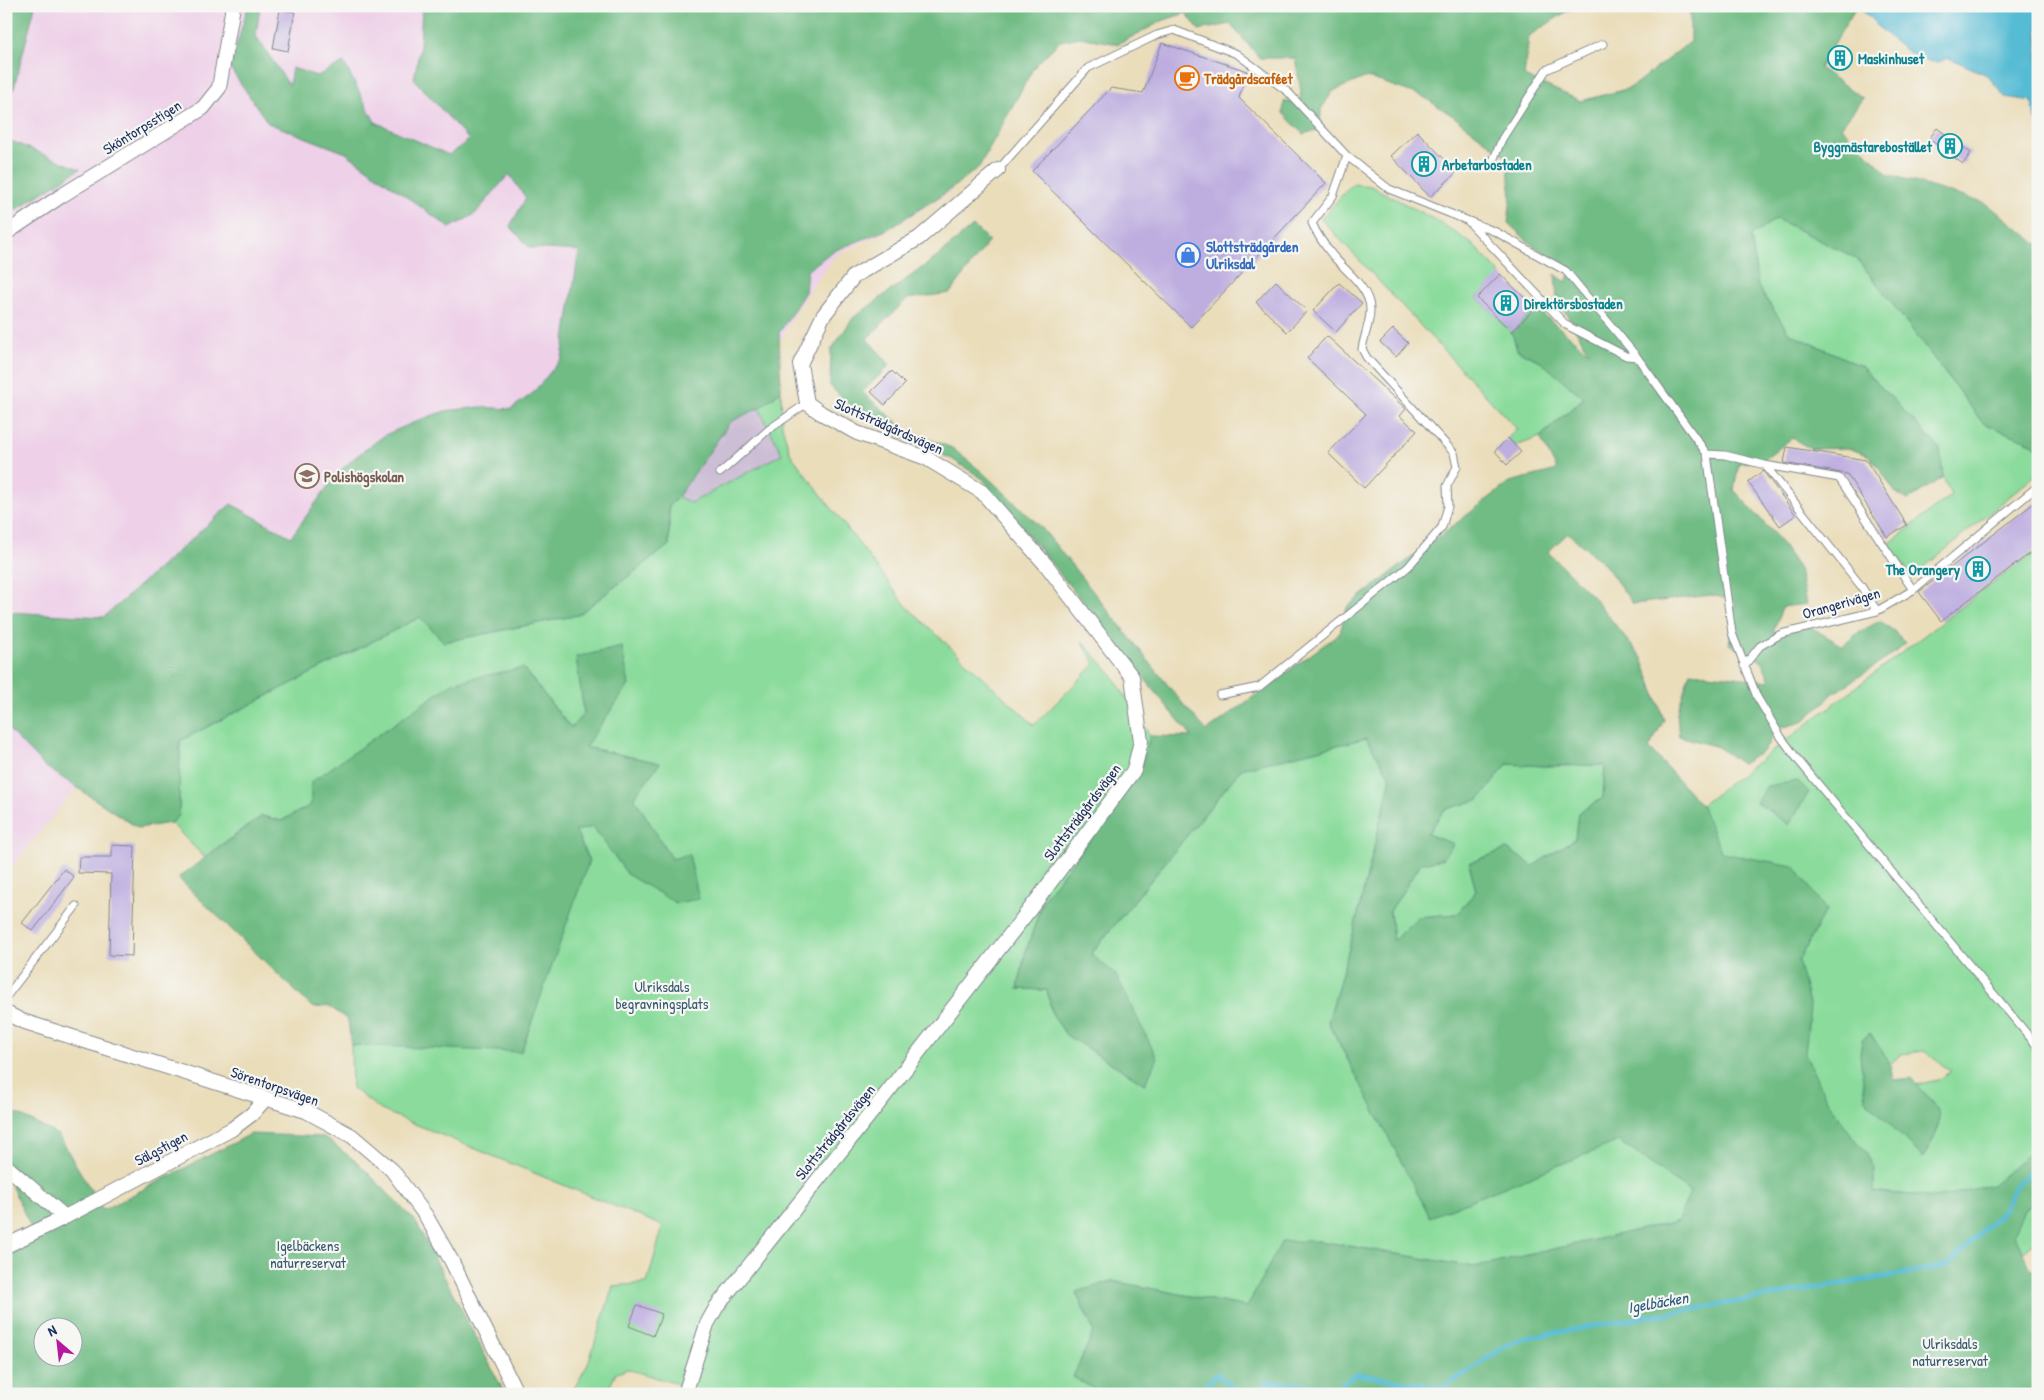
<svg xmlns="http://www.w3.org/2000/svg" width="2044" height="1400" font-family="'Patrick Hand',sans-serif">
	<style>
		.built { fill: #eed0e8 }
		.industrial { fill: #ccbed4 }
		.green { fill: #8bdc9c; stroke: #53867d; fill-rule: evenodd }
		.forest { fill: #70bc84; stroke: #467671; fill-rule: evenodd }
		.water { fill: #56bcd4; stroke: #387699 }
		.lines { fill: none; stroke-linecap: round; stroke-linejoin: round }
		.stream { stroke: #56bcd4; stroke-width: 5 }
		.building { fill: #beaee0 }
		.service-casing { stroke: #82868c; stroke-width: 9 }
		.minor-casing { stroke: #82868c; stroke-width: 16 }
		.service { stroke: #fff; stroke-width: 7 }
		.minor { stroke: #fff; stroke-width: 14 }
		.labels { text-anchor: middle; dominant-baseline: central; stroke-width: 4.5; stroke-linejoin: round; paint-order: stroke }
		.culture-label { font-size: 15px; font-weight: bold; fill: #0d838f; stroke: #f6f6f2; text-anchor: start }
		.food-label { font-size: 15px; font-weight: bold; fill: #c56008; stroke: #f6f6f2; text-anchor: start }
		.street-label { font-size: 15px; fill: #1b2f5e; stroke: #f6f6f2 }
		.shop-label { font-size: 15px; font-weight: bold; fill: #366cbe; stroke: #f6f6f2; text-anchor: start }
		.education-label { font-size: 15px; font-weight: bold; fill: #785e54; stroke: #f6f6f2; text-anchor: start }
		.park-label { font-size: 15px; fill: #375a6e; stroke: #f6f6f2 }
		.water-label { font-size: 16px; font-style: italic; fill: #2d5981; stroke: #f6f6f2 }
	</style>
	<rect width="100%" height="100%" fill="#f6f6f2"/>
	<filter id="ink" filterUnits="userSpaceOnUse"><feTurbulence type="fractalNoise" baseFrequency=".02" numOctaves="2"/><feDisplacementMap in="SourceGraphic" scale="10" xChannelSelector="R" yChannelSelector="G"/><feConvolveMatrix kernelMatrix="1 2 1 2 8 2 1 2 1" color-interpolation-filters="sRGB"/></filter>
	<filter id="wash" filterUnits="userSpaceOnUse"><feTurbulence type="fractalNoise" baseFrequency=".0096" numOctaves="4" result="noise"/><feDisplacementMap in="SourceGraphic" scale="20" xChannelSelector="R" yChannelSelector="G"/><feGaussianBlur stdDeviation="1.12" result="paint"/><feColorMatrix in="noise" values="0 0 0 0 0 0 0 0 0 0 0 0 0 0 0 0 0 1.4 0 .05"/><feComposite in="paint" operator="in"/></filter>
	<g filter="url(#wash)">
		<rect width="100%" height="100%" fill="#eaddba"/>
		<path class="built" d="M 6,6 L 969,6 L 950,192 L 885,232 L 837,254 L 808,292 L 770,357 L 346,651 L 72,792 L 6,874 Z"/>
		<path class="industrial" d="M 759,408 L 782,454 L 691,503 L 678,497 L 730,422 Z"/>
		<path class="green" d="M 1352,184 L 1371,186 L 1441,223 L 1472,244 L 1501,274 L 1477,298 L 1512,332 L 1517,350 L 1540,361 L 1584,397 L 1540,437 L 1516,446 L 1508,438 L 1517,429 L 1321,219 Z
			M 1776,218 L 1856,258 L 1876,282 L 1983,423 L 2032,443 L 2038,449 L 2038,473 L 1912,577 L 1889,544 L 1951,495 L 1943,477 L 1940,449 L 1861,366 L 1789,333 L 1758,287 L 1751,236 Z
			M 781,391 L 782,426 L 791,455 L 907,607 L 1034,725 L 1095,664 L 1082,641 L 1112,675 L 1150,736 L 1142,766 L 1116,807 L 1044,898 L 1025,954 L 1018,989 L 1047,990 L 1052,1013 L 1066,1035 L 1145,1084 L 1116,976 L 1091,954 L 1241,769 L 1366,738 L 1391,778 L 1352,938 L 1328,1022 L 1351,1066 L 1701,805 L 2038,549 L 2038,1239 L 2001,1271 L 1825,1225 L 1959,1193 L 1940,1197 L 1874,1192 L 1679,1221 L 1474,1267 L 1319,1241 L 1247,1307 L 1112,1281 L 1076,1293 L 1094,1331 L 1073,1377 L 1099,1391 L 1095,1394 L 679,1394 L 681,1385 L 627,1369 L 615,1374 L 607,1394 L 571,1394 L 588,1364 L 613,1286 L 647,1283 L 663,1226 L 381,1110 L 352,1088 L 351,1045 L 405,821 L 659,763 L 584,747 L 629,685 L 577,657 L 584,714 L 571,729 L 523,668 L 311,805 L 281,821 L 262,816 L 204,857 L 171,823 L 179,816 L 180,741 L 420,617 L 444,642 L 578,615 L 669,545 L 669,506 L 678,497 L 691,503 L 782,454 L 759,408 ZM 1870,1033 L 1890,1064 L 1901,1054 L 1924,1051 L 1951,1071 L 1938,1080 L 1915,1085 L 1936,1106 L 1939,1126 L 1923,1158 Z
			M 1507,764 L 1544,766 L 1605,765 L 1603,798 L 1578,813 L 1575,839 L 1533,866 L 1507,849 L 1469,863 L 1476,891 L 1457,914 L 1417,917 L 1393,942 L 1390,911 L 1421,863 L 1442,859 L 1454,844 L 1427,835 L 1444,810 L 1480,799 Z"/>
		<path class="forest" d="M 6,6 L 35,6 L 8,111 L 6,139 L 80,169 L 6,216 Z
			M 248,6 L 260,6 L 256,36 L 289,85 L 292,68 L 317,76 L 344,63 L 375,122 L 449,155 L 469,140 L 414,79 L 420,47 L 422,6 L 1575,6 L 1529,36 L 1524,76 L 1581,101 L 1630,88 L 1690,42 L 1690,6 L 1857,6 L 1819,68 L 1863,98 L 1841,127 L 1888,174 L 1987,204 L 2038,244 L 2038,449 L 2032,443 L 1983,423 L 1876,282 L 1856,258 L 1776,219 L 1751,236 L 1758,287 L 1789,333 L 1861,366 L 1940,449 L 1943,477 L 1908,500 L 1895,492 L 1879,468 L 1868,455 L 1848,448 L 1811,449 L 1792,438 L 1764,460 L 1739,463 L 1734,490 L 1776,536 L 1799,569 L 1806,604 L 1782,607 L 1773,633 L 1807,625 L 1843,646 L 1859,632 L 1880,621 L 1895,632 L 1906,643 L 1889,657 L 1834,693 L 1802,722 L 1776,729 L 1765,750 L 1742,764 L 1718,747 L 1679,736 L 1677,713 L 1690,672 L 1770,681 L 1762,661 L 1729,644 L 1735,601 L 1712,595 L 1633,604 L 1605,565 L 1568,533 L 1548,552 L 1592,596 L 1642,658 L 1664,720 L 1649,748 L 1701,805 L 1722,853 L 1794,866 L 1826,910 L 1798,961 L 1810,1007 L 1805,1053 L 1826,1098 L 1844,1125 L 1866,1152 L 1874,1168 L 1874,1192 L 1940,1197 L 1992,1185 L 2038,1146 L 2038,1201 L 2024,1210 L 2013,1234 L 2031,1269 L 2038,1270 L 2038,1394 L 1095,1394 L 1098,1391 L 1073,1377 L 1094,1331 L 1076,1292 L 1112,1281 L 1247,1307 L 1282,1241 L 1319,1241 L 1474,1267 L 1678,1221 L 1690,1192 L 1619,1141 L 1430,1217 L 1328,1022 L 1352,938 L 1391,778 L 1366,738 L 1241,769 L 1091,954 L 1116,975 L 1157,1058 L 1145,1084 L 1066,1035 L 1052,1013 L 1047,990 L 1018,989 L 1025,954 L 1044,898 L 1116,807 L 1142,766 L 1150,736 L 1192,737 L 983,479 L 952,459 L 888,431 L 856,412 L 830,386 L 831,350 L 853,318 L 937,257 L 973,226 L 989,241 L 950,293 L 907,299 L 867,339 L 890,365 L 862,392 L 907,431 L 952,448 L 982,472 L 1042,528 L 1183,704 L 1207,731 L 1340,633 L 1347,607 L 1510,482 L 1557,470 L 1540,437 L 1584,398 L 1540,361 L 1517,350 L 1512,332 L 1535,308 L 1589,352 L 1557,298 L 1555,274 L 1566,282 L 1571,270 L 1531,244 L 1508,223 L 1511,196 L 1507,157 L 1453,116 L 1422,96 L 1367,77 L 1333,91 L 1321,109 L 1320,129 L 1303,134 L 1283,113 L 1284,102 L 1300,99 L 1301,91 L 1295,58 L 1260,58 L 1230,24 L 1199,30 L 1186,13 L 1164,20 L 1118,44 L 1080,37 L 1060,41 L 1034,67 L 979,167 L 947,192 L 886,230 L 831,252 L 807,271 L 805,292 L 779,333 L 781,391 L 759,408 L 730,422 L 678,497 L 669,506 L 669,545 L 578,615 L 444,642 L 420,617 L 180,741 L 179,816 L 171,823 L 138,828 L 43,765 L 6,727 L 6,612 L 104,617 L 231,504 L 291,537 L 336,475 L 354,458 L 385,435 L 422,419 L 445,411 L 480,407 L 511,409 L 532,394 L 562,358 L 579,251 L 530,248 L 510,226 L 526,198 L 509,174 L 475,214 L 450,228 L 346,153 L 268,123 L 230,68 ZM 1507,764 L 1544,766 L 1605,765 L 1603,798 L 1578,813 L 1575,839 L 1533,866 L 1507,849 L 1469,863 L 1476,891 L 1457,914 L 1417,917 L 1393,941 L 1390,911 L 1421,863 L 1442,859 L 1454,844 L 1427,834 L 1444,810 L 1480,799 Z
			M 622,647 L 629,685 L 585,747 L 660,763 L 634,797 L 672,859 L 689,854 L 699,899 L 676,903 L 628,875 L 593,827 L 576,831 L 589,861 L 521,1052 L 351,1045 L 348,1020 L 329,1006 L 313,1008 L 178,878 L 262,816 L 281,821 L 311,805 L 311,782 L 454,682 L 523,668 L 571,728 L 584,713 L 576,657 Z
			M 1798,781 L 1809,792 L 1789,825 L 1756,802 L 1767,786 Z
			M 1870,1033 L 1890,1064 L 1893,1080 L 1912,1078 C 1917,1090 1930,1095 1936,1106 C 1945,1123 1931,1143 1923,1158 L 1865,1099 L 1860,1055 L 1862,1040 Z
			M 6,1108 L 58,1135 L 103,1210 L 251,1134 L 324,1137 L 358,1163 L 416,1222 L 505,1394 L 6,1394 L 6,1252 L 33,1232 L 6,1174 ZM 42,1328 L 72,1328 L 72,1358 L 42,1358 Z"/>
		<path class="water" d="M 1859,6 L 2038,6 L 2038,121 L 2035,120 L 2032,101 L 2005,97 L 1987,75 L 1949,58 C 1944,59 1939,63 1934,62 C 1907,59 1877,26 1859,6 Z"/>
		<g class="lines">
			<path class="stream" d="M 1200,1394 L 1204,1387 L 1217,1374 L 1234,1388 L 1236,1394
				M 1262,1394 L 1266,1382 L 1337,1387 L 1357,1374 L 1443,1388 L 1512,1342 L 1535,1336 L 1947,1266 L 2004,1210 L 2016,1184 L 2038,1166"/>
		</g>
		<g id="blocks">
			<path class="building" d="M 280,10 L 295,12 L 288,51 L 273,48 Z
				M 1162,43 L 1247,71 L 1239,98 L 1326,183 L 1191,327 L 1032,171 L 1111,88 L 1143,93 Z
				M 1937,128 L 1971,153 L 1963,164 L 1929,139 Z
				M 1417,131 L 1457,172 L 1430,197 L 1391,156 Z
				M 1500,274 L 1535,308 L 1512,332 L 1477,298 Z
				M 1276,281 L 1307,311 L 1287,332 L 1256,302 Z
				M 1339,283 L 1362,303 L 1336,332 L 1313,311 Z
				M 1393,329 L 1408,343 L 1396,357 L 1380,342 Z
				M 1327,336 L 1406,409 L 1400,416 L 1417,431 L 1364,488 L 1328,453 L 1366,414 L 1307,358 Z
				M 892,371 L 905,384 L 885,405 L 871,392 Z
				M 1508,438 L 1521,452 L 1507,465 L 1495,451 Z
				M 1787,447 L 1866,460 L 1907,525 L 1887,537 L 1847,474 L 1784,463 Z
				M 1763,471 L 1796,515 L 1780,526 L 1748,482 Z
				M 2038,500 L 2038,547 L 1941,621 L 1919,592 Z
				M 112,845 L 135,846 L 132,956 L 109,955 L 111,874 L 78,873 L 79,857 L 112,857 Z
				M 64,869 L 74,877 L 33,931 L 22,923 Z
				M 637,1305 L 662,1314 L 653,1336 L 629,1326 Z"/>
		</g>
	</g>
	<g filter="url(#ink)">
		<use href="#blocks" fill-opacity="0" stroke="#82868c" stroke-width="1"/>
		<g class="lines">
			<defs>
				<path id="service" d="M 1492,163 L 1502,139 L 1546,70 L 1603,44
					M 998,170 L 1088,68 L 1157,35 L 1174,30 L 1237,54 L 1288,92 L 1347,156 L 1389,189 L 1496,232 L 1566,271 L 1637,357 L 1707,454 L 1732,633 L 1757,697 L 1781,737 L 1798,760 L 2038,1047
					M 1468,221 L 1566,325 L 1626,356 L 1637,357
					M 1707,454 L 1725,455 L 1765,465 L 1861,586 L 1877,611
					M 1765,465 L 1839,478 L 1913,590
					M 720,473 L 768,430 L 807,403
					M 1744,666 L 1760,646 L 1781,634 L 1877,611 L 1913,590 L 2038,486
					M 1220,695 L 1259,687 L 1408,567 L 1442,527 L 1448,506 L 1447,486 L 1457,467 L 1454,453 L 1367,358 L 1362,349 C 1364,335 1373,316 1369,302 C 1364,284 1345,270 1333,256 C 1325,246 1317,235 1312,223 L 1333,196 L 1347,156
					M 6,997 L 76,906"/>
				<path id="minor" d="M 6,233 L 61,196 L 203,108 L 219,88 L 233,6
					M 6,1013 L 22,1021 L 306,1111 L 352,1136 L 392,1170 L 426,1216 L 451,1260 L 517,1394
					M 6,1166 L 65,1217
					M 6,1246 L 65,1217 L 232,1129 L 252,1114 L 265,1099
					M 685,1394 L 707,1324 L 717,1306 L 879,1103 L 1037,900 L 1134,770 L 1141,741 L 1132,677 L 1047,566 L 982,492 L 926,458 L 857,433 L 821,413 L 807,403 L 800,364 L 823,316 L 854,276 L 919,238 L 998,170"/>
			</defs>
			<use href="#service" class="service-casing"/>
			<use href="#minor" class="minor-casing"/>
			<use href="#service" class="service"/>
			<use href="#minor" class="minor"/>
		</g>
	</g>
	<defs>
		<symbol id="building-ring" viewBox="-11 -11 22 22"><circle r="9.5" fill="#f6f6f2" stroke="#0f9aa8" stroke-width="1.5"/><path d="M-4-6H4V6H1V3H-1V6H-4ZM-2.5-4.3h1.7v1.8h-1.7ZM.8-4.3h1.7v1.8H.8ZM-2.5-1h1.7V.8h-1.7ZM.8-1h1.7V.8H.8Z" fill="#0f9aa8"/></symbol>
		<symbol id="cafe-ring" viewBox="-11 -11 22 22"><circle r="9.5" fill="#f6f6f2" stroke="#e8710a" stroke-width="1.5"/><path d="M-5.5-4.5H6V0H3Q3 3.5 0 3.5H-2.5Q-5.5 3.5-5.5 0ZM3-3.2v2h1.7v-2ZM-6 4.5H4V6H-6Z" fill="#e8710a"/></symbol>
		<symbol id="shop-ring" viewBox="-11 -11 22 22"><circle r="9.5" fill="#f6f6f2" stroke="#3f7fe0" stroke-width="1.5"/><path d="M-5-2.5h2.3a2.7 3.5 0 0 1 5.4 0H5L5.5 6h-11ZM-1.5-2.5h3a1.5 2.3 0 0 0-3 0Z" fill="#3f7fe0"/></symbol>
		<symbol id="university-ring" viewBox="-11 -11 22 22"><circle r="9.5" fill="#f6f6f2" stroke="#8d6e63" stroke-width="1.5"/><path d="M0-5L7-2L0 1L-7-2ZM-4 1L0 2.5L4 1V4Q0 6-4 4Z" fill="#8d6e63"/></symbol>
	</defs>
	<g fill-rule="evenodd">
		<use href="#building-ring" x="1826" y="44" width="28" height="28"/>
		<use href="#cafe-ring" x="1173" y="64" width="28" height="28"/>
		<use href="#building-ring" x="1936" y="132" width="28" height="28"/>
		<use href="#building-ring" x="1410" y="150" width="28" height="28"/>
		<use href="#shop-ring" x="1174" y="241" width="28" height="28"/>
		<use href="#building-ring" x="1492" y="289" width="28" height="28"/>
		<use href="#university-ring" x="293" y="462" width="28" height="28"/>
		<use href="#building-ring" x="1964" y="555" width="28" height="28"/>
	</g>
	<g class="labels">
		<g class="culture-label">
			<text x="1858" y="58">Maskinhuset</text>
			<text x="1932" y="146" text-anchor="end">Byggmästarebostället</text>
			<text x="1442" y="164">Arbetarbostaden</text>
			<text x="1524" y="303">Direktörsbostaden</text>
			<text x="1960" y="569" text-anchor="end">The Orangery</text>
		</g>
		<g class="food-label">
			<text x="1204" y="78">Trädgårdscaféet</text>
		</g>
		<g class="street-label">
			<text transform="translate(142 127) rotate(-32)">Sköntorpsstigen</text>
			<text transform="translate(889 426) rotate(24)">Slottsträdgårdsvägen</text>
			<text transform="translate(1841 603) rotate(-16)">Orangerivägen</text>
			<text transform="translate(1082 812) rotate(-53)">Slottsträdgårdsvägen</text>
			<text transform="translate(275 1086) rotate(19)">Sörentorpsvägen</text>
			<text transform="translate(835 1132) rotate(-51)">Slottsträdgårdsvägen</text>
			<text transform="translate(161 1148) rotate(-28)">Sälgstigen</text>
		</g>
		<g class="shop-label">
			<text x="1206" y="246">Slottsträdgården<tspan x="1206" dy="17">Ulriksdal</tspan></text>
		</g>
		<g class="education-label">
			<text x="324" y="476">Polishögskolan</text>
		</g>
		<g class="park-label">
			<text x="662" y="986">Ulriksdals<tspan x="662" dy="17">begravningsplats</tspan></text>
			<text x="308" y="1245">Igelbäckens<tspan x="308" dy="17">naturreservat</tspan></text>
			<text x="1950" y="1343">Ulriksdals<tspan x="1950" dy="17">naturreservat</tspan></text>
		</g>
		<g class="water-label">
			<text transform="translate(1658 1302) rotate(-10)">Igelbäcken</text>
		</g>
	</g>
	<rect width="2044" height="1400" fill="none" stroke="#f6f6f2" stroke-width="25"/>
	<g transform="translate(58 1342) rotate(332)"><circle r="24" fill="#f6f6f2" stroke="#9ea6b7"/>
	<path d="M0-4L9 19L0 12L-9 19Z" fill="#b5179e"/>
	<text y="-8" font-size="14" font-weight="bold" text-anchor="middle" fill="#1b2f5e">N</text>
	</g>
</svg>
